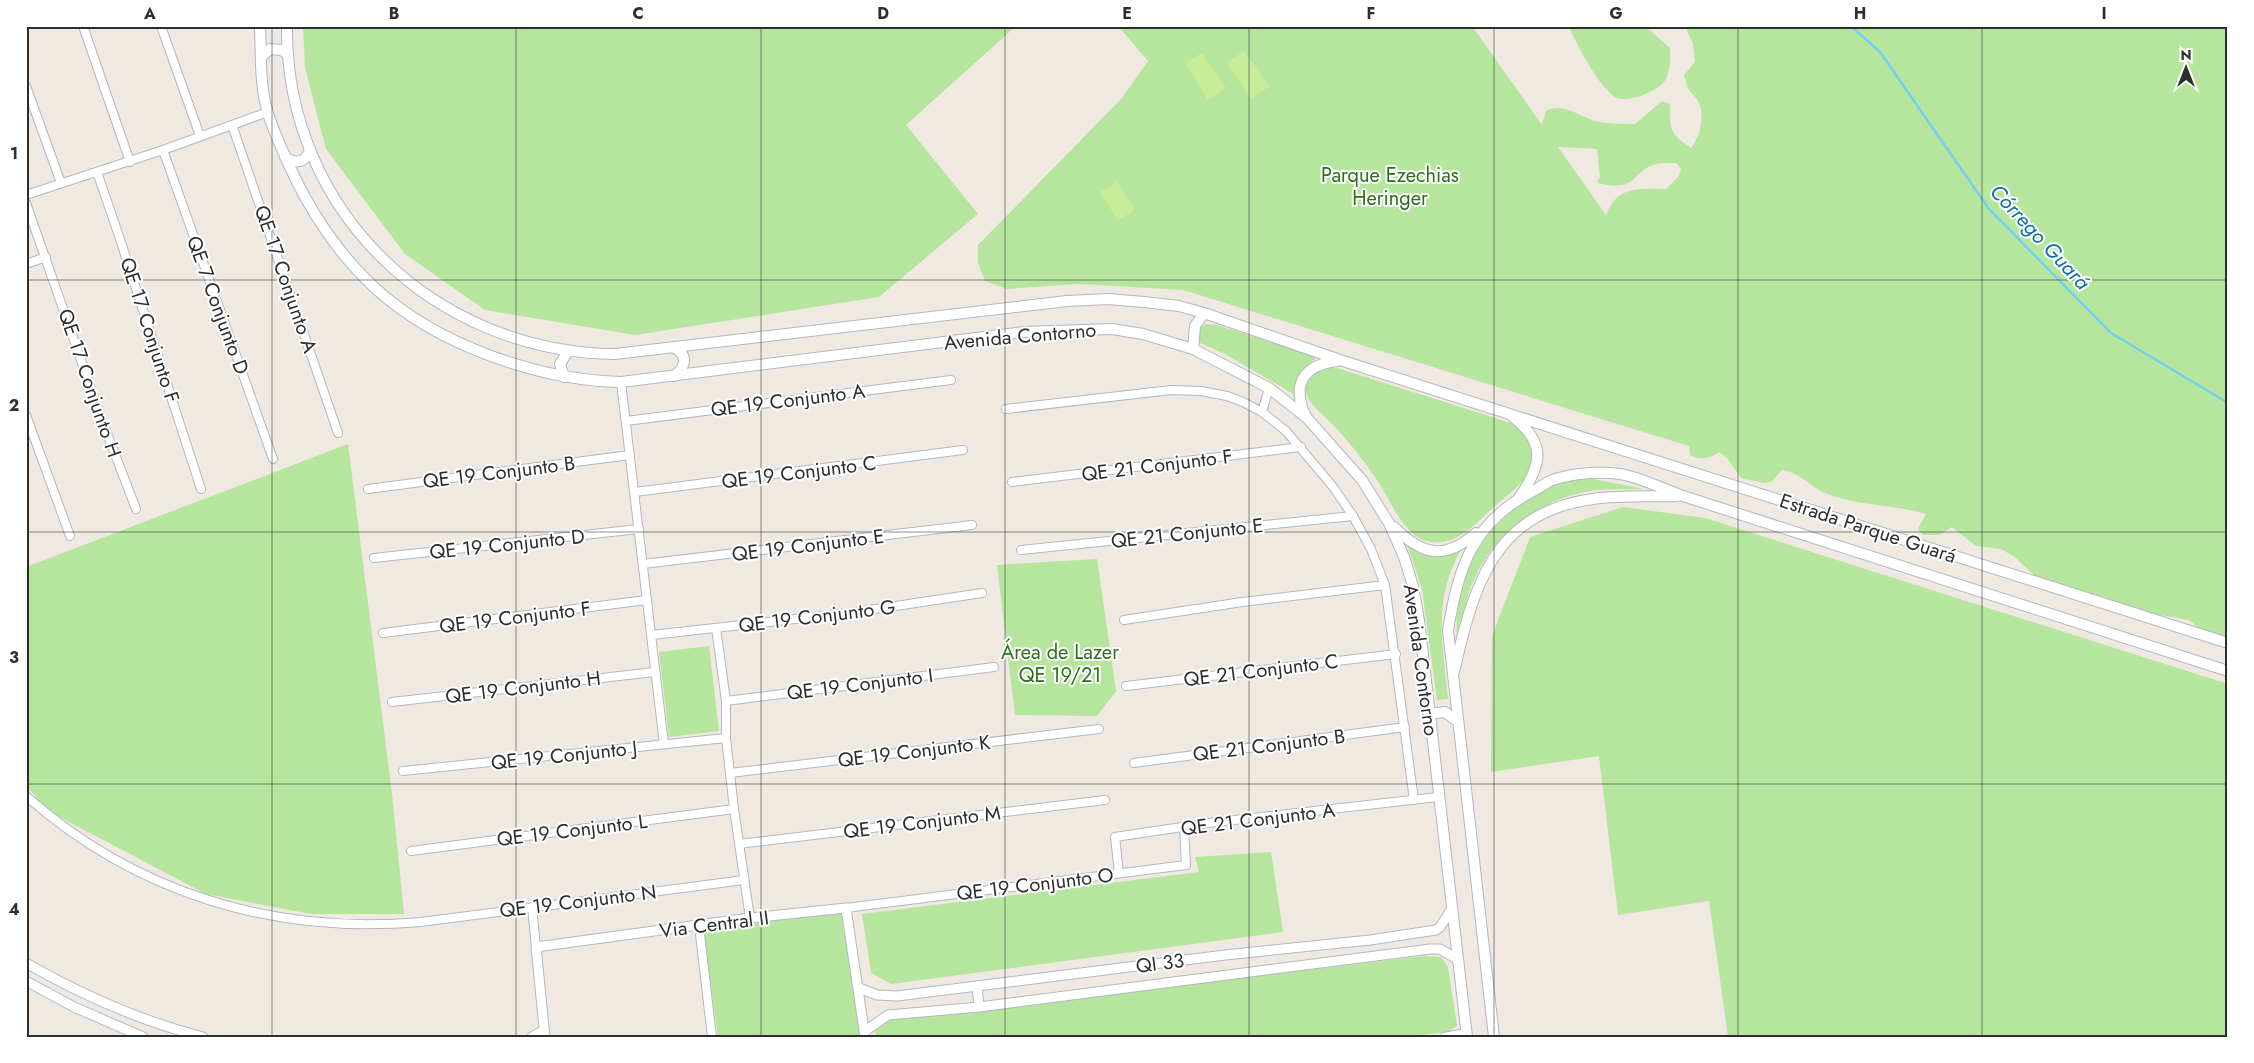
<svg xmlns="http://www.w3.org/2000/svg" width="2254" height="1063" font-family="Jost,sans-serif">
	<style>
		.green { fill: #b6e59e; fill-rule: evenodd }
		.pitch { fill: #c9ec9a }
		.lines { fill: none; stroke-linecap: round; stroke-linejoin: round }
		.stream { stroke: #75cff0; stroke-width: 2.5 }
		.minor-casing { stroke: #b4b7c1; stroke-width: 10 }
		.tertiary-casing { stroke: #b4b7c1; stroke-width: 11 }
		.secondary-casing { stroke: #b4b7c1; stroke-width: 12 }
		.minor { stroke: #fff; stroke-width: 8 }
		.tertiary { stroke: #fff; stroke-width: 9 }
		.secondary { stroke: #fff; stroke-width: 10 }
		.grid { fill: none; stroke: #2e2e2e; stroke-width: 1; stroke-opacity: 0.55 }
		.labels { text-anchor: middle; stroke-width: 4; stroke-linejoin: round; paint-order: stroke }
		.park-label { font-size: 20px; fill: #2c6e1b; stroke: #fff }
		.street-label { font-size: 20px; fill: #2e2e2e; stroke: #fff }
		.water-label { font-size: 21px; font-style: italic; fill: #0d6fa3; stroke: #fff }
		.neatline { fill: none; stroke: #2e2e2e; stroke-width: 2 }
		.grid-label { font-size: 16px; text-anchor: middle; font-weight: bold; fill: #2e2e2e }
	</style>
	<rect width="100%" height="100%" fill="#efe9e1"/>
	<g class="green">
		<polygon points="303,26 1016,26 906,125 978,214 879,297 635,335 485,310 405,254 326,149 305,68"/>
		<path d="M1118 26H1472L1542 125 1546 111C1563 102 1578 116 1595 121 1608 124 1621 124 1635 124L1662 101 1670 104C1669 129 1670 134 1691 148 1700 136 1705 117 1699 103 1697 98 1692 94 1689 90 1687 86 1686 80 1684 75L1695 62 1693 44 1685 26H2228V641L2203 631 2189 620 2114 607 2044 585 2015 557 2001 549 1976 546 1952 527 1939 535H1923L1918 529 1926 514C1893 504 1854 506 1823 492 1809 485 1798 472 1782 470L1771 482 1763 483 1741 478 1727 458 1719 452C1709 459 1701 461 1690 455L1689 446 1183 290 1078 284 1007 289 985 281 978 263V245L1122 98 1148 61ZM1558 147 1597 149 1600 177 1597 183C1609 186 1623 188 1633 180 1637 176 1640 172 1645 169 1655 162 1665 163 1676 163L1681 169 1679 176 1666 189C1639 189 1618 185 1606 215Z"/>
		<path d="M1569 26H1645L1670 48C1670 60 1671 72 1664 82 1656 92 1626 104 1615 97 1599 87 1576 44 1569 26Z"/>
		<path d="M1206 324 1217 325 1318 357C1300 369 1298 374 1295 395L1225 354 1200 343 1197 337 1198 330Z"/>
		<path d="M1325 367 1337 368 1511 423C1532 435 1542 460 1524 480 1516 489 1505 497 1496 505 1478 521 1459 545 1433 542 1424 541 1416 537 1410 531 1397 518 1390 501 1381 486 1365 462 1347 438 1326 418 1316 408 1297 393 1309 377 1313 373 1321 370 1325 367Z"/>
		<polygon points="348,444 392,794 404,914 311,914 206,894 50,812 26,786 26,567"/>
		<path d="M1570 479H1593L1644 489C1627 490 1607 488 1590 491 1533 501 1485 540 1468 596 1464 612 1461 629 1458 645 1447 566 1499 503 1570 479Z"/>
		<polygon points="1623,507 1705,518 2228,684 2228,1037 1728,1037 1709,901 1618,915 1599,756 1491,772 1492,636 1530,537"/>
		<path d="M1407 545 1442 554 1461 550C1432 600 1443 644 1448 699L1437 700 1422 589Z"/>
		<polygon points="1097,559 1116,691 1097,716 1015,715 997,565"/>
		<polygon points="709,646 719,731 669,737 659,652"/>
		<polygon points="1271,852 1283,932 891,984 871,973 862,914 1199,872 1195,857"/>
		<polygon points="840,909 849,919 867,1037 718,1037 704,934 708,927"/>
		<polygon points="1424,956 1441,957 1448,967 1457,1026 1448,1032 1402,1037 876,1037 875,1029 889,1019"/>
	</g>
	<g class="pitch">
		<polygon points="1244,51 1270,86 1251,99 1227,63"/>
		<polygon points="1202,53 1226,88 1208,100 1185,63"/>
		<polygon points="1117,182 1135,209 1118,221 1100,192"/>
	</g>
	<g class="lines">
		<polyline class="stream" points="1851,26 1880,52 1989,209 2111,333 2228,403"/>
		<g class="minor-casing">
			<g id="minor">
				<polyline points="83,26 130,162"/>
				<polyline points="161,26 200,136"/>
				<polyline points="26,86 61,183"/>
				<polyline points="232,125 338,433"/>
				<polyline points="163,150 273,459"/>
				<polyline points="97,172 120,239 201,489"/>
				<polyline points="26,195 163,150 268,112"/>
				<polyline points="26,203 103,423 136,509"/>
				<polyline points="26,264 46,257"/>
				<polyline points="621,382 664,744"/>
				<polyline points="1006,409 1171,390 1201,391 1227,396 1243,402 1262,412 1286,431 1334,488 1353,516 1371,549 1385,585 1414,800"/>
				<polyline points="1262,412 1269,388"/>
				<polyline points="26,415 70,536"/>
				<polyline points="626,421 951,380"/>
				<polyline points="1012,482 1301,447"/>
				<polyline points="368,489 630,455"/>
				<polyline points="635,492 963,450"/>
				<polyline points="1021,550 1353,516"/>
				<polyline points="374,558 639,529"/>
				<polyline points="643,564 972,525"/>
				<polyline points="1124,620 1242,602 1385,585"/>
				<polyline points="716,628 726,701 726,738 734,809 750,918"/>
				<polyline points="383,633 647,600"/>
				<polyline points="652,635 849,613 982,593"/>
				<polyline points="1126,686 1396,654"/>
				<polyline points="726,701 994,667"/>
				<polyline points="392,702 654,672"/>
				<polyline points="1134,763 1405,727"/>
				<polyline points="403,771 726,738"/>
				<polyline points="730,773 1099,729"/>
				<path d="M26 796C137 894 275 935 421 922L744 880"/>
				<polyline points="739,844 1105,800"/>
				<polyline points="411,851 734,809"/>
				<polyline points="1119,873 1115,837 1216,822 1438,797"/>
				<polyline points="532,907 536,947"/>
				<polyline points="846,908 1186,865 1184,827"/>
				<polyline points="699,926 712,1037"/>
				<polyline points="1444,1037 1466,1033"/>
			</g>
		</g>
		<g class="tertiary-casing">
			<g id="tertiary">
				<path d="M26 963C82 995 140 1021 203 1037"/>
				<polyline points="26,981 74,1007 143,1037"/>
				<polyline points="977,986 979,1007"/>
				<polyline points="859,988 877,995 897,996 1225,955 1370,940 1436,930 1440,927 1451,910"/>
				<polyline points="865,1031 888,1015 979,1007 1430,949 1440,949 1457,959"/>
				<polyline points="532,1037 544,1030"/>
				<polyline points="545,1037 536,947 750,918 846,908 865,1037"/>
			</g>
		</g>
		<g class="secondary-casing">
			<g id="secondary">
				<path d="M260 26C261 47 260 69 263 90 266 116 279 142 289 165 309 210 339 255 375 288 437 345 538 380 621 382L1024 332 1112 329 1143 334 1193 349 1269 388 1307 418 1362 480 1389 523 1404 557 1413 586 1419 620 1467 1037"/>
				<path d="M287 26C285 210 434 352 615 354L1067 301 1108 299 1144 302 1179 306 1204 313 1340 360 2228 643"/>
				<polyline points="261,57 270,49 282,50 287,54"/>
				<path d="M285 157C296 165 307 162 310 149"/>
				<polyline points="1193,349 1195,326 1204,313"/>
				<path d="M674 376C685 368 689 356 675 348"/>
				<polyline points="564,377 560,364 568,351"/>
				<path d="M1306 417C1291 385 1303 365 1337 361"/>
				<path d="M1513 417C1548 444 1541 466 1519 498"/>
				<path d="M1394 527C1422 555 1444 561 1476 533"/>
				<path d="M1454 672C1473 588 1493 512 1593 499 1620 495 1649 497 1677 496"/>
				<polyline points="1428,714 1445,712 1457,721"/>
				<path d="M1494 1037 1448 630C1459 566 1472 523 1533 491 1539 488 1544 484 1550 481 1567 474 1592 472 1610 473 1635 474 1660 488 1683 496L2228 671"/>
			</g>
		</g>
		<use href="#minor" class="minor"/>
		<use href="#tertiary" class="tertiary"/>
		<use href="#secondary" class="secondary"/>
	</g>
	<path class="grid" d="M272 26V1037M516 26V1037M761 26V1037M1005 26V1037M1249 26V1037M1494 26V1037M1738 26V1037M1982 26V1037M26 280H2228M26 532H2228M26 784H2228"/>
	<g class="labels">
		<g class="park-label">
			<text x="1390" y="182">Parque Ezechias<tspan x="1390" dy="23">Heringer</tspan></text>
			<text x="1060" y="659">Área de Lazer<tspan x="1060" dy="23">QE 19/21</tspan></text>
		</g>
		<g class="street-label">
			<text transform="translate(286 279) rotate(71)" y="7">QE 17 Conjunto A</text>
			<text transform="translate(218 305) rotate(70)" y="7">QE 7 Conjunto D</text>
			<text transform="translate(150 330) rotate(72)" y="7">QE 17 Conjunto F</text>
			<text transform="translate(1020 336) rotate(-5)" y="7">Avenida Contorno</text>
			<text transform="translate(90 383) rotate(71)" y="7">QE 17 Conjunto H</text>
			<text transform="translate(788 400) rotate(-7)" y="7">QE 19 Conjunto A</text>
			<text transform="translate(1157 465) rotate(-7)" y="7">QE 21 Conjunto F</text>
			<text transform="translate(499 472) rotate(-7)" y="7">QE 19 Conjunto B</text>
			<text transform="translate(799 472) rotate(-7)" y="7">QE 19 Conjunto C</text>
			<text transform="translate(1868 528) rotate(18)" y="7">Estrada Parque Guará</text>
			<text transform="translate(1187 533) rotate(-6)" y="7">QE 21 Conjunto E</text>
			<text transform="translate(507 544) rotate(-6)" y="7">QE 19 Conjunto D</text>
			<text transform="translate(808 545) rotate(-7)" y="7">QE 19 Conjunto E</text>
			<text transform="translate(817 616) rotate(-7)" y="7">QE 19 Conjunto G</text>
			<text transform="translate(515 617) rotate(-7)" y="7">QE 19 Conjunto F</text>
			<text transform="translate(1421 660) rotate(82)" y="7">Avenida Contorno</text>
			<text transform="translate(1261 670) rotate(-7)" y="7">QE 21 Conjunto C</text>
			<text transform="translate(860 684) rotate(-7)" y="7">QE 19 Conjunto I</text>
			<text transform="translate(523 687) rotate(-7)" y="7">QE 19 Conjunto H</text>
			<text transform="translate(1269 745) rotate(-7)" y="7">QE 21 Conjunto B</text>
			<text transform="translate(914 751) rotate(-7)" y="7">QE 19 Conjunto K</text>
			<text transform="translate(564 755) rotate(-6)" y="7">QE 19 Conjunto J</text>
			<text transform="translate(1258 819) rotate(-7)" y="7">QE 21 Conjunto A</text>
			<text transform="translate(922 822) rotate(-7)" y="7">QE 19 Conjunto M</text>
			<text transform="translate(572 830) rotate(-7)" y="7">QE 19 Conjunto L</text>
			<text transform="translate(1035 884) rotate(-7)" y="7">QE 19 Conjunto O</text>
			<text transform="translate(578 901) rotate(-7)" y="7">QE 19 Conjunto N</text>
			<text transform="translate(714 924) rotate(-7)" y="7">Via Central II</text>
			<text transform="translate(1160 963) rotate(-7)" y="7">QI 33</text>
		</g>
		<g class="water-label">
			<text transform="translate(2040 237) rotate(47)" y="7">Córrego Guará</text>
		</g>
	</g>
	<rect width="2254" height="1063" fill="none" stroke="#ffffff" stroke-width="55"/>
	<g transform="translate(2186 68)" stroke="#ffffff" stroke-width="4" paint-order="stroke">
	<path d="M0-4L9 19L0 12L-9 19Z" fill="#2e2e2e"/>
	<text y="-8" font-size="14" font-weight="bold" text-anchor="middle" fill="#2e2e2e">N</text>
	</g>
	<rect x="28" y="28" width="2198" height="1008" class="neatline"/>
	<g class="grid-label">
		<text x="150" y="19">A</text>
		<text x="394" y="19">B</text>
		<text x="638" y="19">C</text>
		<text x="883" y="19">D</text>
		<text x="1127" y="19">E</text>
		<text x="1371" y="19">F</text>
		<text x="1616" y="19">G</text>
		<text x="1860" y="19">H</text>
		<text x="2104" y="19">I</text>
		<text x="14" y="159">1</text>
		<text x="14" y="411">2</text>
		<text x="14" y="663">3</text>
		<text x="14" y="915">4</text>
	</g>
</svg>
